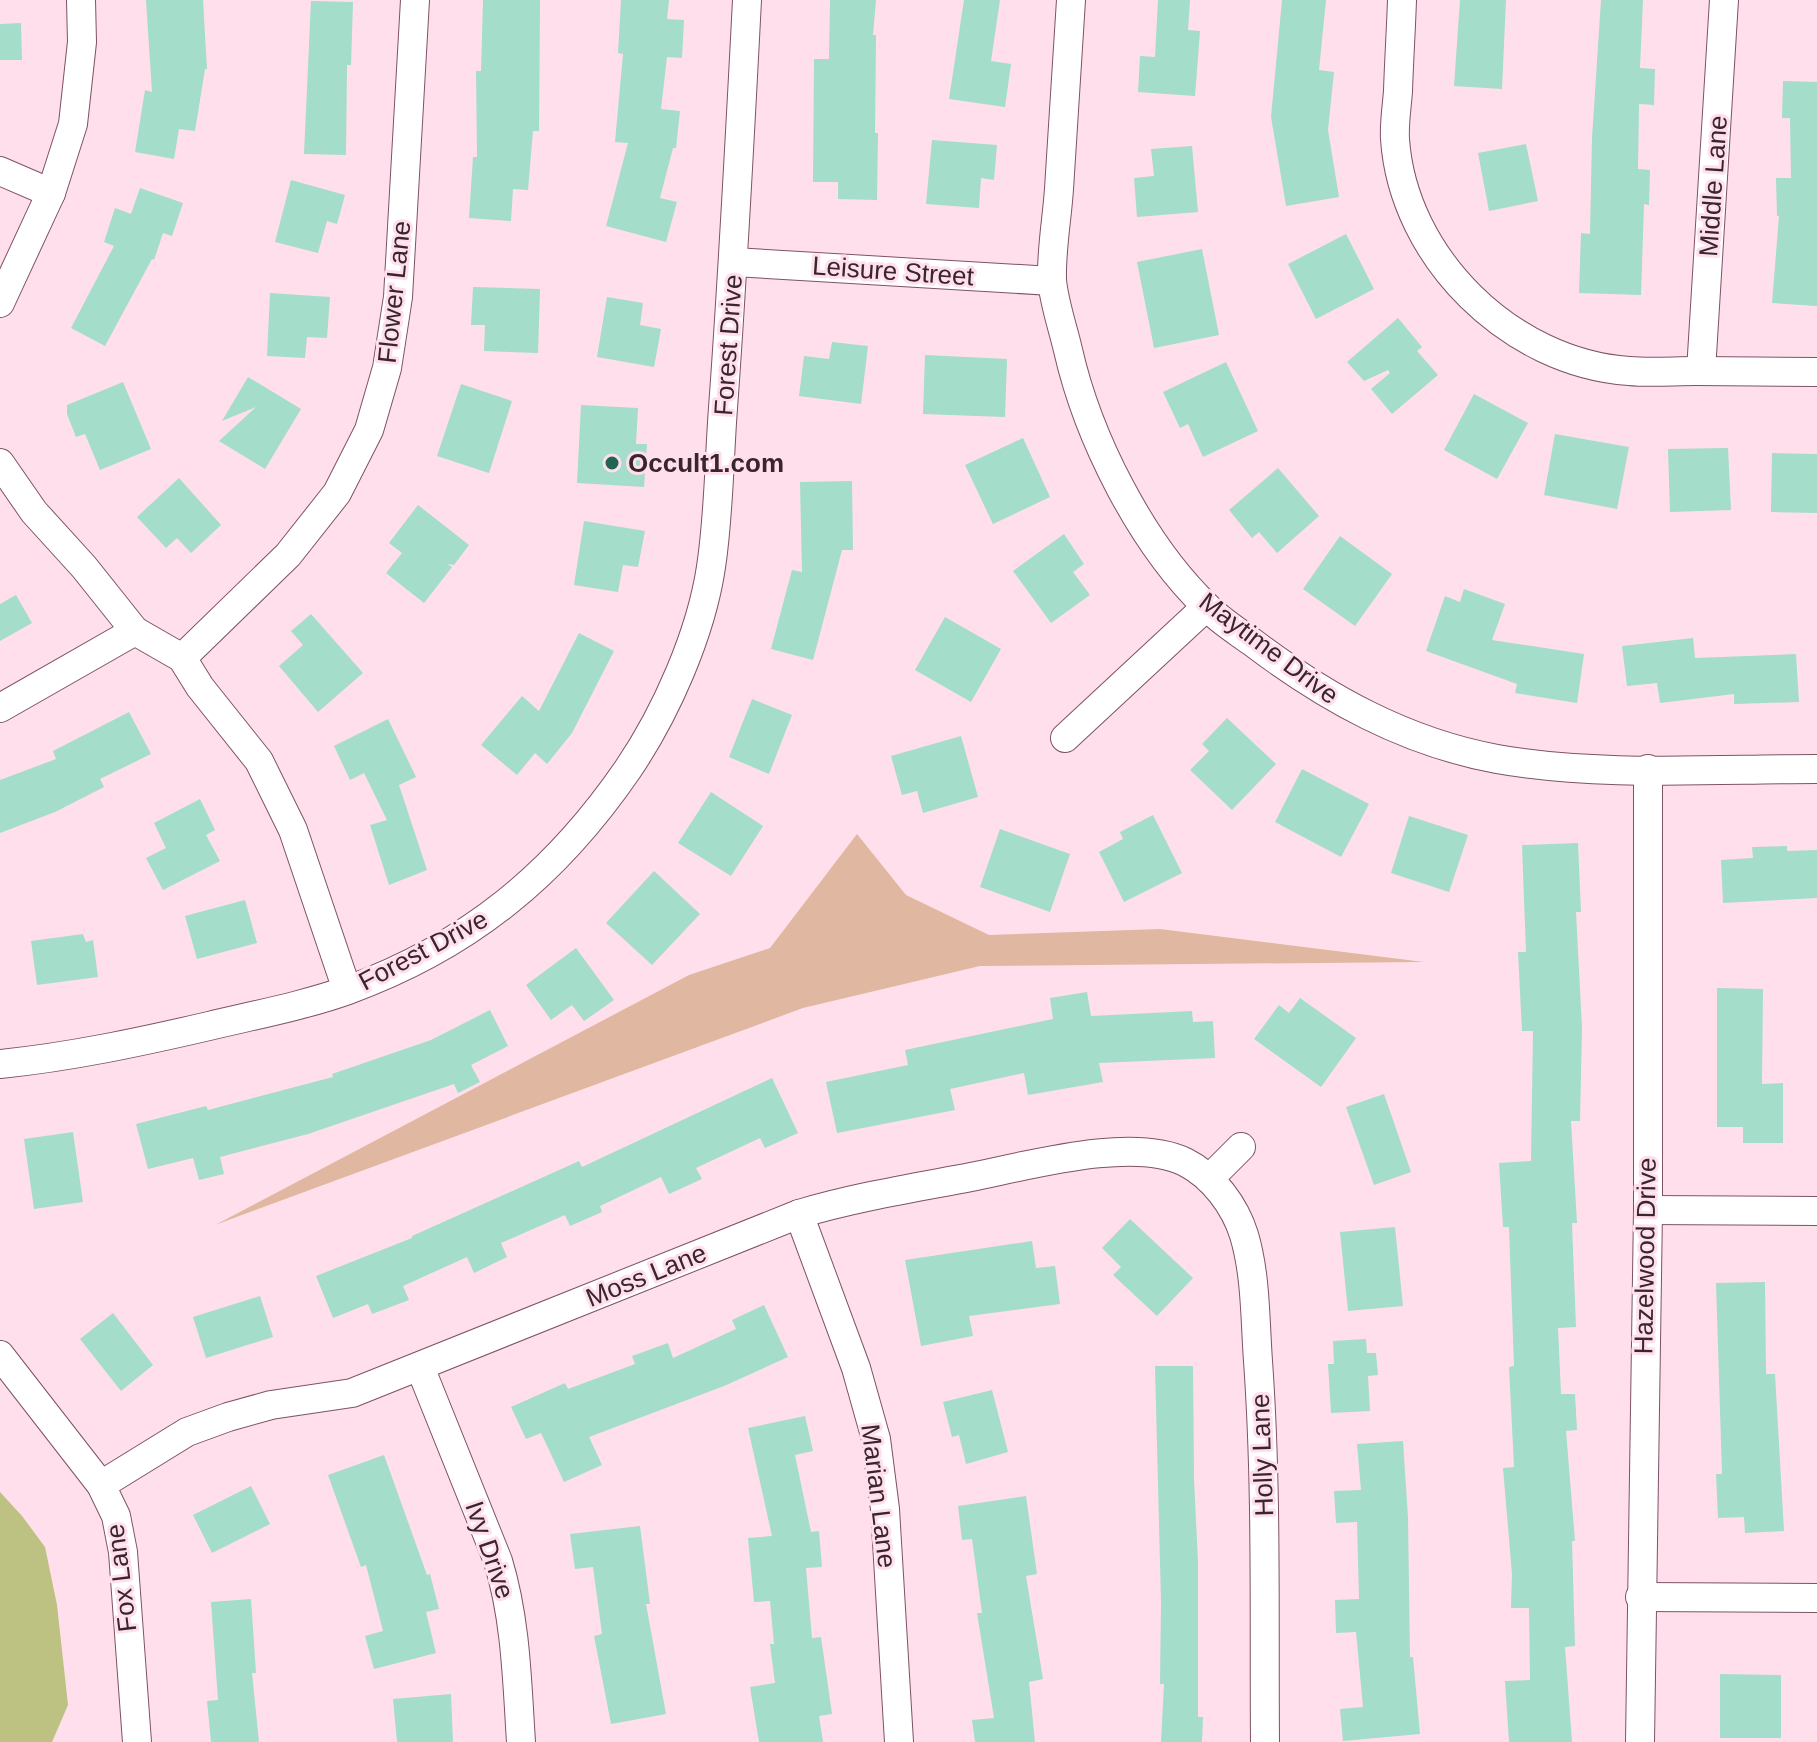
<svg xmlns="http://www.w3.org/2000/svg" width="1817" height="1742" font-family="Arial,sans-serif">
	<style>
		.green { fill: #e0b8a1 }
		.water { fill: #bdc181 }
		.building { fill: #a4ddc9 }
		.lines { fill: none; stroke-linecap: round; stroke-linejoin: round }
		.minor-casing { stroke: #7e5266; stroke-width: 30 }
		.minor { stroke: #fff; stroke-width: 28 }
		.poi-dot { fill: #236351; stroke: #ffdfec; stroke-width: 3 }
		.labels { text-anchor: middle; stroke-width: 6; stroke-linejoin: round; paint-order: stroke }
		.street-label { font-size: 26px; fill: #38252e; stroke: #ffdfec }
		.poi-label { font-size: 26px; font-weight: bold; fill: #38252e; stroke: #ffdfec; text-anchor: start }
	</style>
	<rect width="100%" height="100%" fill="#ffdfec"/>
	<polygon class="green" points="857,834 906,895 989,935 1160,929 1424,962 980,966 803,1008 215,1225 689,975 770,948"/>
	<polygon class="water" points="0,1492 22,1516 45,1547 57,1605 68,1705 52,1742 0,1742"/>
	<g class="building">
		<polygon points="146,0 203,0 207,69 205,69 195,131 179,129 174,159 135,152 145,90 152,92"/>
		<polygon points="483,0 540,0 539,131 533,131 528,190 513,189 511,221 469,218 473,157 477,157 476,71 481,71"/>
		<polygon points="621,0 669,0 667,19 684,20 682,58 667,57 661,109 680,111 676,148 673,148 660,198 677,202 666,242 606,226 628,143 615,142 623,54 618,53"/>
		<polygon points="830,0 876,0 873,35 876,35 875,133 878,133 877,200 838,199 838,182 813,182 814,59 829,59"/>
		<polygon points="964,0 1000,0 991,61 1011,64 1005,107 949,99"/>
		<polygon points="1158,0 1190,0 1188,30 1200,31 1195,96 1138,92 1140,56 1155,57"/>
		<polygon points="1282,0 1326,0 1319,70 1334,72 1328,130 1339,197 1286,206 1271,117"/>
		<polygon points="1460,0 1506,0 1502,89 1454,86"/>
		<polygon points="1601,0 1643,0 1640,68 1655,69 1654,105 1639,104 1638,169 1650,170 1649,205 1644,204 1641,295 1579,293 1581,233 1590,234 1592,138"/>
		<polygon points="311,1 353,2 351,65 347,65 346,155 304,154"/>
		<polygon points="21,23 22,60 0,60 0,24"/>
		<polygon points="1783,81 1817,82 1817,306 1772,303 1779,216 1777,216 1776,178 1791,178 1790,118 1782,118"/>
		<polygon points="932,140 997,145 994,180 981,178 979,208 926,204"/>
		<polygon points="1526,144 1538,201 1489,211 1478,153"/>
		<polygon points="1192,146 1198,212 1137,217 1134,178 1154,176 1151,149"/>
		<polygon points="291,180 345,195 337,224 327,221 318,253 275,242"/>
		<polygon points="140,188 183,203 172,236 163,233 154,260 152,259 105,346 71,328 114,246 104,242 115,208 131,214"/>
		<polygon points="1346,234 1374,289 1316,319 1288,264"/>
		<polygon points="1202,249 1219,335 1154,348 1137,262"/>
		<polygon points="473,287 540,289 538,353 484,351 485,325 471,325"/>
		<polygon points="270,293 330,297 327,338 307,337 305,358 267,356"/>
		<polygon points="607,297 643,303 640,325 661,329 654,367 597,357"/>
		<polygon points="1398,318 1422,347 1417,351 1438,375 1392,414 1371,389 1390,373 1388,370 1364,381 1347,362"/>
		<polygon points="832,342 868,346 861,404 799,396 804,356 829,359"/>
		<polygon points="925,355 1007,359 1005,417 923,414"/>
		<polygon points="1226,362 1258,431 1203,457 1188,424 1180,428 1163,392"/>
		<polygon points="248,377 301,409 265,469 219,441 256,407 222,421"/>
		<polygon points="123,382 151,449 100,470 85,434 76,437 67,414 67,405"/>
		<polygon points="461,384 512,401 489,473 437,456"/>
		<polygon points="1474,394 1528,423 1497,479 1444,450"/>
		<polygon points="581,405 638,408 636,444 647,444 644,487 577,483"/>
		<polygon points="1555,434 1629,447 1617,509 1544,495"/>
		<polygon points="1023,438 1050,497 993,524 965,465"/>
		<polygon points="1728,448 1731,510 1670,512 1668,449"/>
		<polygon points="1772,453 1817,454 1817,513 1771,512"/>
		<polygon points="1278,468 1319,516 1277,553 1259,532 1252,538 1229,510"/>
		<polygon points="179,478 221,525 191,553 177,538 166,548 137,517"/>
		<polygon points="852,481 853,550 842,550 813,660 771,649 792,570 802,572 800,482"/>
		<polygon points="418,505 469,545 454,565 447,564 452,567 424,603 386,573 402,553 389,543"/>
		<polygon points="584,521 645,531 638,567 623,565 618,592 574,585"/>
		<polygon points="1064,534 1084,564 1073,572 1090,595 1051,623 1013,571"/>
		<polygon points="1340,536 1392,574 1355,626 1303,589"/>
		<polygon points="1464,589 1505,604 1492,640 1584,654 1577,703 1515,693 1517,684 1426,651 1445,596 1460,602"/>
		<polygon points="16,595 32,623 0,641 0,604"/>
		<polygon points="311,614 363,673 318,712 279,666 303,645 291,631"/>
		<polygon points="945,617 1001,649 971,702 915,670"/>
		<polygon points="579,633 614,651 572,733 547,764 535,753 517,775 481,745 522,696 539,711"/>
		<polygon points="1693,638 1695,658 1796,654 1799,702 1734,704 1734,694 1660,703 1657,683 1627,686 1622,646"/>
		<polygon points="752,699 792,715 769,774 729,757"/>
		<polygon points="129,712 151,754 100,779 104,787 55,812 0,833 0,780 56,759 53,751"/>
		<polygon points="1227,718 1276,764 1232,810 1190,770 1209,751 1202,744"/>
		<polygon points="388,719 416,777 399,785 427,870 389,885 370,825 387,820 364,773 350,780 334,746"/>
		<polygon points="961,736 978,797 923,813 917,791 902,795 891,756"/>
		<polygon points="1302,769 1369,804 1341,857 1275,822"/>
		<polygon points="711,792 763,826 731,876 678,843"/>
		<polygon points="200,799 215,830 206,835 220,861 163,890 146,858 166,848 154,823"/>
		<polygon points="1153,815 1182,873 1124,902 1099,852 1123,839 1120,832"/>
		<polygon points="1409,816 1468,835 1449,892 1391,873"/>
		<polygon points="1000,829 1070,854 1050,912 980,887"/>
		<polygon points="1578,843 1581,912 1576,912 1582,1028 1580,1121 1571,1121 1577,1223 1572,1223 1576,1327 1558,1328 1561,1394 1575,1394 1577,1430 1566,1431 1575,1541 1572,1541 1575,1646 1565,1647 1572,1742 1509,1742 1505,1681 1530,1680 1529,1608 1511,1608 1512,1574 1503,1468 1514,1467 1509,1367 1514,1366 1509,1227 1503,1227 1499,1163 1531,1161 1533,1031 1522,1031 1518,952 1526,952 1522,845"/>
		<polygon points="1787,846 1787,851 1817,850 1817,898 1723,903 1721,860 1753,858 1752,847"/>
		<polygon points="654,871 700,914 652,965 606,923"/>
		<polygon points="245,900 257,943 197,959 185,916"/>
		<polygon points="83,934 86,942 93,940 98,977 37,985 31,941"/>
		<polygon points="576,948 614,1000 584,1021 572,1005 551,1020 526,985"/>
		<polygon points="1717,988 1763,989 1762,1084 1783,1083 1783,1143 1743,1143 1743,1127 1717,1127"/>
		<polygon points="1087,992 1091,1016 1192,1011 1193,1022 1213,1021 1215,1058 1099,1063 1103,1082 1028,1095 1024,1073 950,1089 955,1110 837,1133 826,1082 908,1065 905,1050 1053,1019 1050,998"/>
		<polygon points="1300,998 1356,1038 1321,1087 1254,1039 1279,1005 1289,1013"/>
		<polygon points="490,1010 508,1046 471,1065 480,1082 458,1093 454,1084 308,1134 220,1157 224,1174 199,1180 193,1158 148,1169 136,1124 206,1106 208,1110 333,1077 332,1074 431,1040"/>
		<polygon points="772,1078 798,1133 765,1148 760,1138 696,1168 702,1179 669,1194 661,1177 600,1206 602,1212 570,1226 565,1215 501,1243 507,1257 474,1273 467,1257 403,1286 409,1300 372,1314 368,1304 333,1318 316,1276 412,1238 412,1236 579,1161 582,1167"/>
		<polygon points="1384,1094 1411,1172 1374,1185 1346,1107"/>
		<polygon points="73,1132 83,1202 34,1209 24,1139"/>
		<polygon points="1130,1219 1193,1278 1157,1316 1113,1275 1121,1267 1102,1248"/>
		<polygon points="1395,1227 1403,1306 1348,1311 1340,1232"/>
		<polygon points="1032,1241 1036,1268 1055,1266 1060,1304 969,1316 973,1336 921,1346 905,1260"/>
		<polygon points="1765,1282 1766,1374 1775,1374 1784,1531 1745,1533 1744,1517 1718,1518 1716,1474 1722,1474 1716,1283"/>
		<polygon points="260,1296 273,1337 206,1358 193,1317"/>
		<polygon points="764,1305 788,1357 724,1386 589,1437 602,1465 564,1482 541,1433 526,1439 511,1407 565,1383 568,1389 635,1364 632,1356 668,1343 673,1358 736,1329 732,1320"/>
		<polygon points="113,1313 153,1365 121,1391 80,1339"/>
		<polygon points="1366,1339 1367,1353 1376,1353 1378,1375 1368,1376 1370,1411 1331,1413 1328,1364 1334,1364 1333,1341"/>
		<polygon points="1155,1366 1193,1366 1194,1479 1198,1562 1198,1717 1203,1717 1202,1742 1161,1742 1164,1684 1160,1684 1161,1602"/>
		<polygon points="992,1390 1008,1452 966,1464 959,1435 952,1437 943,1402"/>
		<polygon points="805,1416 813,1451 795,1455 811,1532 819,1531 822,1567 806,1568 812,1638 821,1637 832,1714 819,1716 823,1742 759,1742 750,1687 775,1683 770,1644 774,1644 770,1601 754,1602 748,1538 772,1536 748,1428"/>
		<polygon points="1403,1441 1408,1518 1410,1657 1413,1657 1420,1734 1343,1741 1340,1709 1363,1707 1356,1632 1336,1633 1335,1600 1359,1599 1357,1522 1336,1523 1334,1491 1361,1490 1357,1444"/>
		<polygon points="384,1455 427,1575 430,1574 439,1609 426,1612 436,1653 374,1669 365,1636 383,1631 366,1565 361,1567 328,1475"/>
		<polygon points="251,1486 270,1524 212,1553 193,1515"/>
		<polygon points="1026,1496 1037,1574 1026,1576 1043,1679 1029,1682 1035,1742 975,1742 972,1720 994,1718 977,1613 982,1613 972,1539 962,1540 958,1506"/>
		<polygon points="640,1526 650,1604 646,1604 666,1714 611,1724 594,1636 602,1634 593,1567 575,1569 570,1534"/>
		<polygon points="251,1599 256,1673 252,1673 259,1742 211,1742 207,1701 218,1700 211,1602"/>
		<polygon points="1720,1674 1781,1675 1781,1738 1720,1738"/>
		<polygon points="451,1694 453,1742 397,1742 393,1699"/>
	</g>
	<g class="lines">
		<g class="minor-casing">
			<g id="minor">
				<path d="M1071 0C1067 63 1063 126 1059 189 1057 219 1051 251 1052 280 1054 303 1063 328 1068 350 1088 438 1141 543 1206 606 1219 620 1237 631 1252 642 1326 698 1405 742 1497 759 1597 777 1715 769 1817 769"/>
				<path d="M1402 0C1401 30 1399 60 1398 91 1397 106 1394 123 1395 139 1403 258 1511 363 1629 371 1651 373 1674 371 1696 371 1736 371 1777 372 1817 372"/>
				<polyline points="0,171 51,193"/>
				<polyline points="734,262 1052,281"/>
				<polyline points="0,303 51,193 73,124 82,42 81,0"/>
				<polyline points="1701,371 1724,0"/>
				<polyline points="0,463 34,512 84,567 135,631 182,658 200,687 259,761 293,830 347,990"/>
				<polyline points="182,658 288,555 337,493 369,430 387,368 398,297 415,0"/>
				<polyline points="0,708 135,631"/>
				<polyline points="1065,738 1206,607"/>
				<path d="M0 1064C70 1057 140 1042 209 1026 255 1015 303 1006 348 990 469 946 556 874 628 769 666 713 701 634 711 567 719 515 719 461 723 408 733 272 740 136 747 0"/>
				<polyline points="1209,1179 1241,1147"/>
				<polyline points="1648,1210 1817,1211"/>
				<polyline points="799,1214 856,1368 876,1439 885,1509 899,1742"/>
				<polyline points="0,1355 101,1485 116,1516 123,1552 137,1742"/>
				<path d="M420 1367 498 1561C516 1620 517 1681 521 1742"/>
				<path d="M101 1485 187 1432 228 1417 271 1405 352 1393 799 1214C856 1197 913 1188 971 1177 1027 1166 1133 1136 1185 1162 1213 1176 1235 1206 1244 1235 1256 1275 1255 1320 1258 1361 1267 1488 1264 1615 1265 1742"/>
				<polyline points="1640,1597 1817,1598"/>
				<polyline points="1640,1742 1648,1210 1648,769"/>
			</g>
		</g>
		<use href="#minor" class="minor"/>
	</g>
	<circle class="poi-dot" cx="612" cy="463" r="8"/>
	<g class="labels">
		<g class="street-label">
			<text transform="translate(1713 186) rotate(-86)" y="9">Middle Lane</text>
			<text transform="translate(893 271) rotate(4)" y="9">Leisure Street</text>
			<text transform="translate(394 292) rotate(-84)" y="9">Flower Lane</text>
			<text transform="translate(728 345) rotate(-86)" y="9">Forest Drive</text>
			<text transform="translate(1269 648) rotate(37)" y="9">Maytime Drive</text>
			<text transform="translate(423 950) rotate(-28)" y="9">Forest Drive</text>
			<text transform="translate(1645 1256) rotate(-89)" y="9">Hazelwood Drive</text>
			<text transform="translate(646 1275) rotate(-22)" y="9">Moss Lane</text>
			<text transform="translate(1262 1455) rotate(-92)" y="9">Holly Lane</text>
			<text transform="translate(879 1496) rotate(83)" y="9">Marian Lane</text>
			<text transform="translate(490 1550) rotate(71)" y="9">Ivy Drive</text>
			<text transform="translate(121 1578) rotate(-97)" y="9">Fox Lane</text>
		</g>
		<g class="poi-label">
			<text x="628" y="472">Occult1.com</text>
		</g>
	</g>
</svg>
